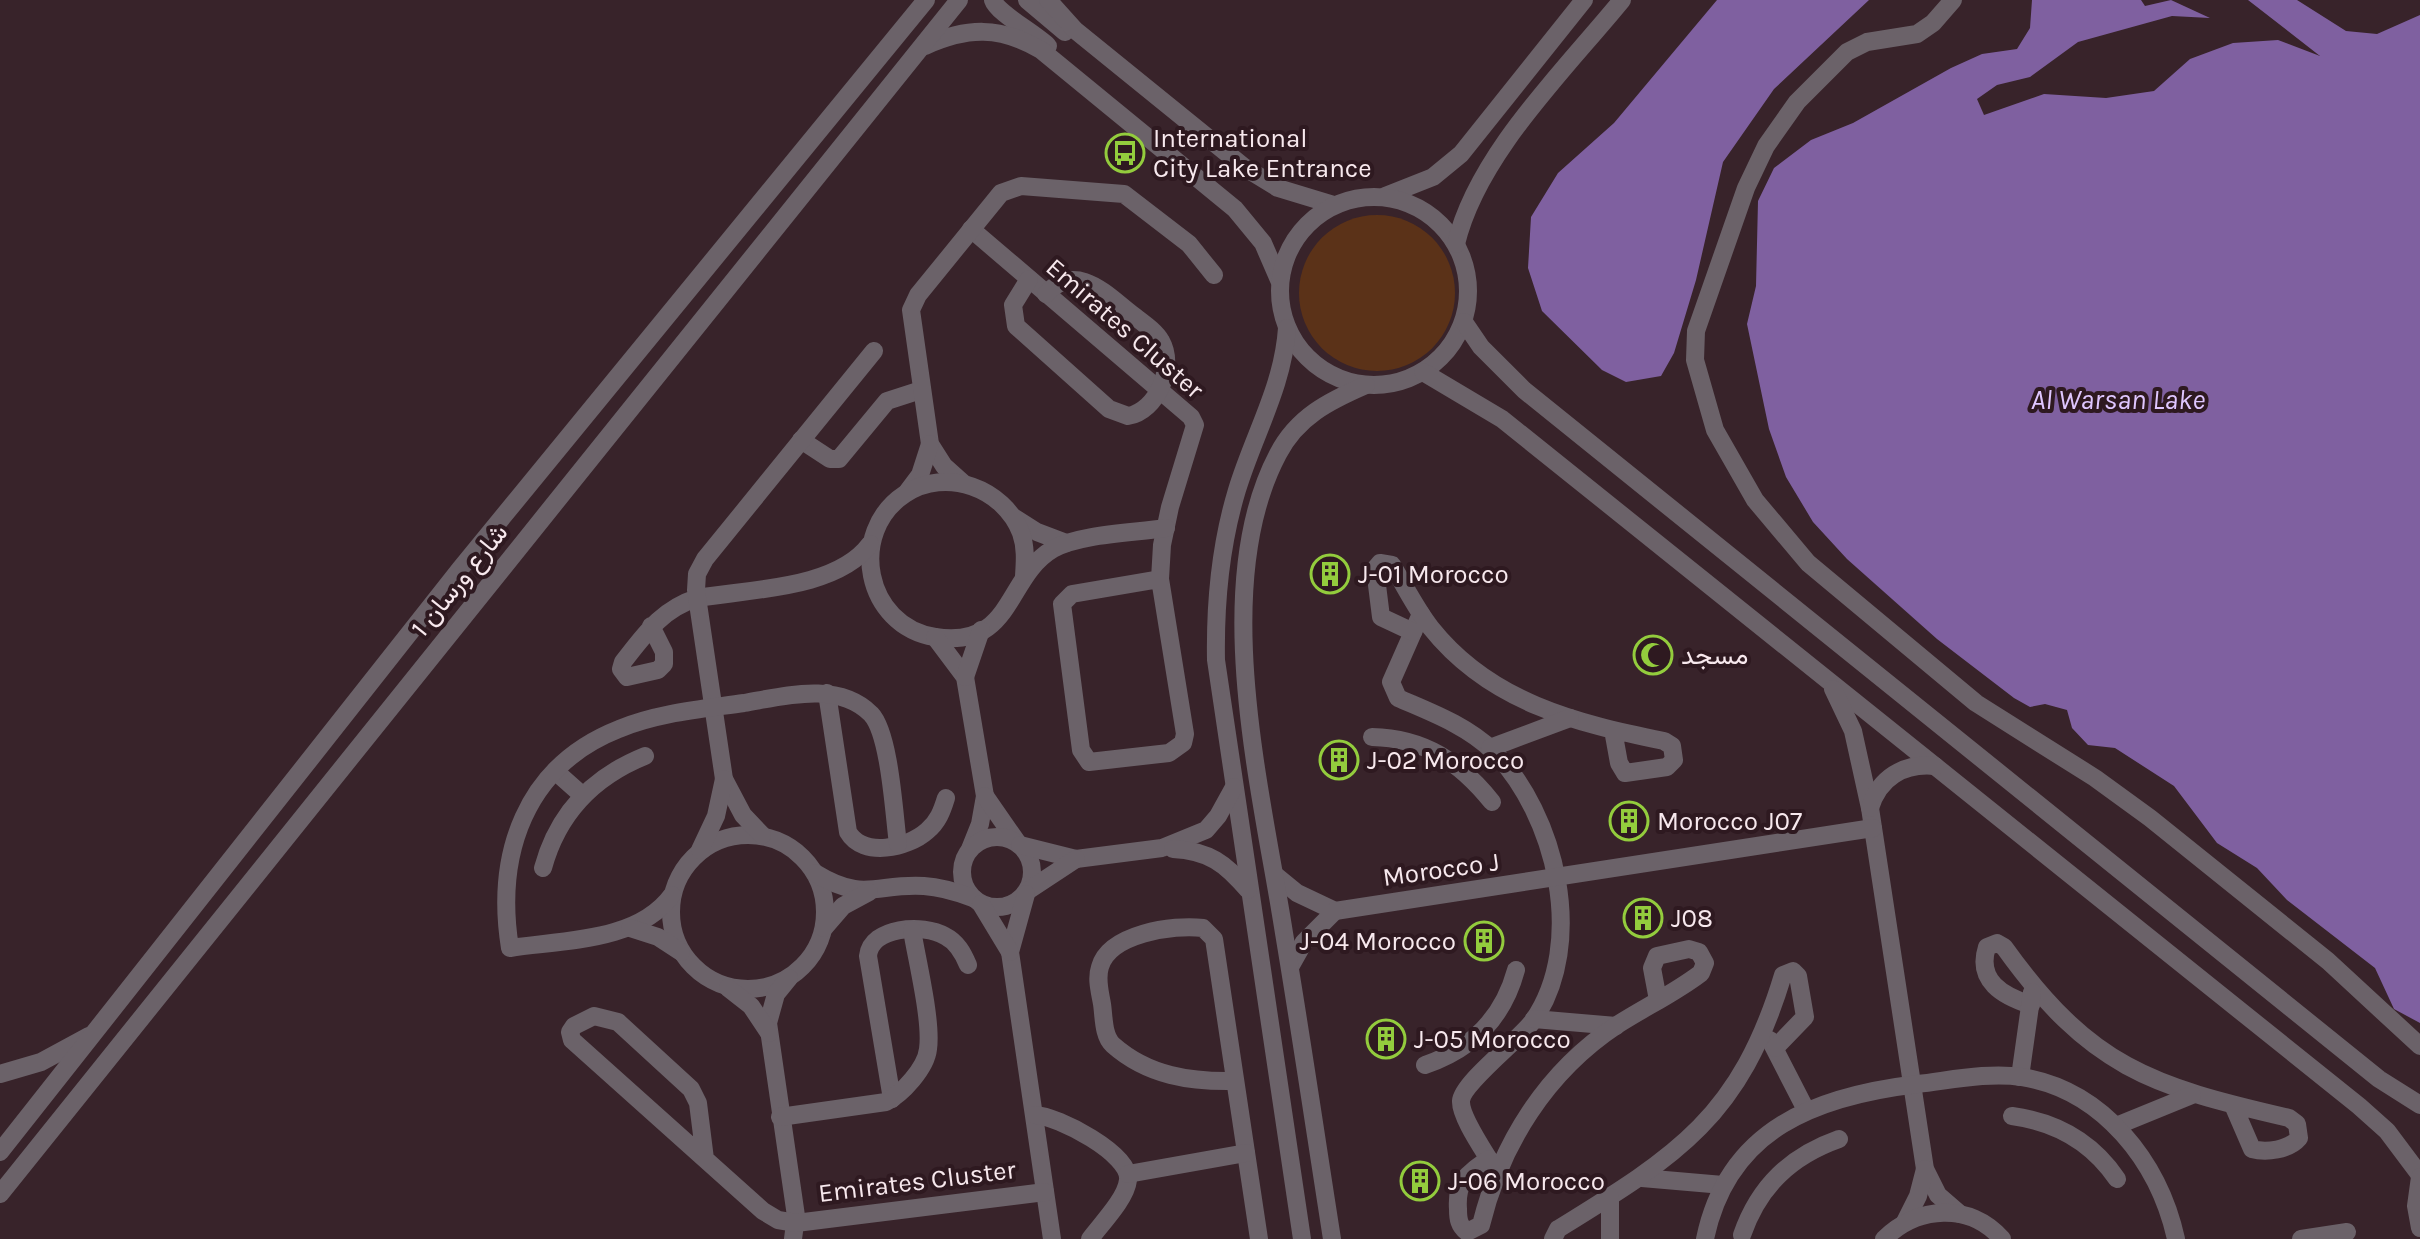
<svg xmlns="http://www.w3.org/2000/svg" width="2420" height="1239" font-family="Karla,Vazirmatn,sans-serif">
	<style>
		.green { fill: #5b3218 }
		.water { fill: #7f60a0 }
		.lines { fill: none; stroke-linecap: round; stroke-linejoin: round }
		.minor { stroke: #6b6269; stroke-width: 18 }
		.labels { text-anchor: middle; stroke-width: 8; stroke-linejoin: round; paint-order: stroke }
		.poi-label { font-size: 26px; fill: #f7e8ed; stroke: #2e1920; text-anchor: start }
		.street-label { font-size: 26px; fill: #f7e8ed; stroke: #2e1920 }
		.water-label { font-size: 28px; font-style: italic; fill: #dfc6fe; stroke: #2e1920 }
	</style>
	<rect width="100%" height="100%" fill="#38232a"/>
	<circle class="green" cx="1377" cy="293" r="78"/>
	<g class="water">
		<polygon points="1717,0 1869,0 1774,89 1723,162 1696,280 1674,353 1661,376 1626,382 1602,370 1542,311 1528,268 1531,217 1558,173 1614,123"/>
		<polygon points="2032,0 2141,0 2145,6 2171,0 2210,18 2172,16 2078,42 2030,77 1997,85 1977,99 1984,115 2044,94 2106,98 2154,91 2190,59 2233,43 2278,40 2320,56 2248,0 2297,0 2346,31 2377,34 2420,15 2420,1023 2394,1009 2375,968 2287,900 2257,868 2217,843 2174,786 2115,748 2088,745 2072,728 2067,710 2045,704 2030,707 2014,698 1937,639 1847,559 1813,522 1786,477 1769,429 1747,324 1756,286 1758,201 1774,168 1811,140 1853,123 1951,68 1982,54 2017,49 2030,28"/>
	</g>
	<g class="lines">
		<g class="minor">
			<path d="M993 0C997 13 1035 33 1048 46"/>
			<polyline points="1027,0 1065,32"/>
			<polyline points="1048,0 1075,30 1244,167 1278,188 1334,205"/>
			<polyline points="1953,0 1933,23 1917,34 1867,42 1847,52 1797,102 1766,146 1746,188 1696,331 1695,360 1715,430 1755,500 1808,563 1976,703 2095,778 2150,818 2328,961 2420,1046"/>
			<path d="M925 46C967 27 1000 26 1041 50L1235 209 1263 243 1279 280"/>
			<polyline points="1385,196 1433,177 1461,154 1584,0"/>
			<circle cx="1374" cy="291" r="94"/>
			<polyline points="971,229 1191,417 1195,425 1170,507 1162,545 1160,579 1185,734 1183,743 1169,753 1089,762 1081,750 1062,604 1072,594 1160,579"/>
			<path d="M1456 244C1477 155 1564 71 1622 0"/>
			<path d="M1029 279 1013 305 1016 326 1109 409 1128 416C1157 411 1176 367 1161 341 1155 330 1140 321 1129 312 1104 292 1075 262 1046 294"/>
			<polyline points="1464,322 1481,347 1524,390 2379,1079 2420,1105"/>
			<path d="M1287 328C1283 387 1254 434 1237 490 1220 546 1215 602 1216 660L1302 1239"/>
			<polyline points="1423,372 1502,419 2359,1106 2387,1131 2420,1175"/>
			<polyline points="801,440 830,459 839,459 887,401 921,390"/>
			<polyline points="963,483 944,466 930,444 911,310 918,295 1001,193 1021,186 1124,194 1189,244 1214,275"/>
			<polyline points="908,491 920,475 930,444"/>
			<polyline points="1015,518 1037,532 1066,543"/>
			<path d="M1024 576C1025 561 1026 547 1021 533 1004 488 946 467 905 494 847 532 865 626 935 637 1014 649 1005 577 1053 549 1079 534 1134 533 1166 528"/>
			<path d="M1421 614 1391 682 1398 698C1430 712 1466 725 1493 751 1556 814 1587 943 1533 1021 1519 1040 1462 1083 1461 1101 1460 1118 1488 1156 1496 1171"/>
			<path d="M651 626 664 652V664L658 670 627 677 621 669 623 662C645 634 662 609 697 598 750 589 837 589 870 544"/>
			<path d="M1413 632 1381 617 1375 569 1380 563 1392 565C1405 586 1416 609 1431 628 1490 702 1575 723 1664 741L1672 746 1674 760 1667 767 1625 773 1619 763 1613 730"/>
			<polyline points="935,637 965,677 985,796 980,824 970,849"/>
			<polyline points="965,677 981,630"/>
			<polyline points="1833,689 1853,731 1870,808 1925,1169 1938,1195 1960,1214"/>
			<path d="M827 693 848 832C863 858 908 848 927 831 938 822 942 811 946 798"/>
			<path d="M1372 737C1424 738 1460 762 1492 802"/>
			<polyline points="1490,748 1570,718"/>
			<polyline points="555,771 582,795"/>
			<polyline points="985,796 1017,842"/>
			<path d="M1870 808C1879 778 1903 763 1935 766"/>
			<circle cx="748" cy="912" r="77"/>
			<polyline points="762,835 743,815 724,779 696,590 697,574 705,559 874,351"/>
			<circle cx="997" cy="872" r="35"/>
			<polyline points="1020,845 1076,859 1162,848 1206,830 1218,816 1234,787"/>
			<path d="M1173 849C1209 851 1225 863 1248 890"/>
			<polyline points="700,850 716,816 724,779"/>
			<path d="M543 868C558 813 593 777 645 756"/>
			<path d="M815 873C864 903 876 883 924 886 941 887 957 892 973 898"/>
			<polyline points="1275,875 1297,893 1335,911 1873,828"/>
			<polyline points="1029,890 1076,859"/>
			<polyline points="1026,894 1010,952 1052,1239"/>
			<path d="M672 895C638 942 563 940 510 948 495 854 525 766 619 729 657 713 703 709 744 703 785 696 838 681 871 714 890 734 894 815 898 844"/>
			<polyline points="981,904 1010,952"/>
			<polyline points="630,928 658,937 681,952"/>
			<polyline points="824,928 843,906 869,892"/>
			<polyline points="1290,967 1304,942 1335,911"/>
			<polyline points="789,978 776,994 768,1023 796,1216 793,1239"/>
			<polyline points="728,988 751,1006 769,1033"/>
			<path d="M2031 1005C2003 996 1976 981 1987 947L1997 943 2004 947C2090 1067 2150 1086 2289 1118L2297 1124 2299 1138C2289 1150 2266 1153 2252 1149L2233 1105"/>
			<polyline points="1534,1019 1616,1026"/>
			<polyline points="1770,1040 1806,1110"/>
			<path d="M1425 1065C1472 1049 1503 1018 1516 970"/>
			<polyline points="0,1074 41,1062 89,1036"/>
			<polyline points="2020,1077 2032,992"/>
			<path d="M1235 1081C1191 1082 1148 1076 1113 1045 1103 1036 1104 1017 1102 1004 1100 992 1096 979 1100 967 1109 934 1173 924 1203 928L1214 939 1259 1239"/>
			<path d="M892 1099 868 956C871 927 923 923 945 936 957 942 963 953 968 965"/>
			<path d="M1035 1115C1058 1116 1131 1154 1128 1180 1126 1199 1101 1224 1090 1239"/>
			<path d="M2012 1116C2056 1122 2092 1142 2117 1179"/>
			<path d="M780 1117 886 1102C902 1094 926 1068 928 1049 932 1021 917 961 912 930"/>
			<polyline points="2116,1126 2192,1095"/>
			<polyline points="0,1152 460,569 926,0"/>
			<polyline points="705,1159 698,1103 691,1089 618,1022 594,1016 574,1026 570,1032 572,1040 763,1211 778,1220 796,1223 1045,1192"/>
			<path d="M1489 1159C1467 1174 1456 1181 1458 1209 1458 1219 1459 1226 1467 1232L1481 1225C1501 1144 1546 1072 1617 1025 1645 1007 1675 993 1701 973L1705 963 1699 952 1689 949 1657 956 1652 968 1658 1000"/>
			<polyline points="1128,1174 1246,1153"/>
			<polyline points="2420,1177 2416,1206 2420,1228"/>
			<polyline points="1642,1178 1723,1185"/>
			<polyline points="0,1194 959,0"/>
			<polyline points="1905,1222 1918,1196 1925,1169"/>
			<path d="M1742 1235C1759 1186 1791 1156 1839 1139"/>
			<path d="M1332 1239C1316 1137 1301 1035 1284 933 1262 792 1208 586 1278 454 1297 417 1329 401 1366 385"/>
			<path d="M1553 1239 1558 1229C1678 1155 1740 1117 1783 975L1793 971 1798 976 1805 1017 1775 1048"/>
			<polyline points="1610,1239 1610,1197"/>
			<path d="M1705 1239C1728 1128 1817 1096 1918 1084 1952 1080 1988 1072 2022 1077 2103 1090 2159 1162 2176 1239"/>
			<path d="M1884 1239C1917 1206 1970 1202 2002 1239"/>
			<polyline points="2301,1239 2347,1232"/>
		</g>
	</g>
	<defs>
		<g id="bus-ring" transform="scale(2)"><circle r="9.5" fill="#2e1920" stroke="#93cc3d" stroke-width="1.5"/><path d="M-5-6H5V4H4V6H2V4H-2V6H-4V4H-5ZM-3.5-4V0h7V-4ZM-3.5 1.2v1.5H-2V1.2ZM2 1.2v1.5H3.5V1.2Z" fill="#93cc3d"/></g>
		<g id="building-ring" transform="scale(2)"><circle r="9.5" fill="#2e1920" stroke="#93cc3d" stroke-width="1.5"/><path d="M-4-6H4V6H1V3H-1V6H-4ZM-2.5-4.3h1.7v1.8h-1.7ZM.8-4.3h1.7v1.8H.8ZM-2.5-1h1.7V.8h-1.7ZM.8-1h1.7V.8H.8Z" fill="#93cc3d"/></g>
		<g id="mosque-ring" transform="scale(2)"><circle r="9.5" fill="#2e1920" stroke="#93cc3d" stroke-width="1.5"/><path d="M3.5-4.9A6 6 0 1 0 3.5 4.9A5 5 0 1 1 3.5-4.9Z" fill="#93cc3d"/></g>
	</defs>
	<g fill-rule="evenodd">
		<use href="#bus-ring" x="1125" y="153"/>
		<use href="#building-ring" x="1330" y="574"/>
		<use href="#mosque-ring" x="1653" y="655"/>
		<use href="#building-ring" x="1339" y="760"/>
		<use href="#building-ring" x="1629" y="821"/>
		<use href="#building-ring" x="1643" y="918"/>
		<use href="#building-ring" x="1484" y="941"/>
		<use href="#building-ring" x="1386" y="1039"/>
		<use href="#building-ring" x="1420" y="1181"/>
	</g>
	<g class="labels">
		<g class="poi-label">
			<text x="1153" y="147">International<tspan x="1153" dy="30">City Lake Entrance</tspan></text>
			<text x="1358" y="583">J-01 Morocco</text>
			<text x="1681" y="664">مسجد</text>
			<text x="1367" y="769">J-02 Morocco</text>
			<text x="1657" y="830">Morocco J07</text>
			<text x="1671" y="927">J08</text>
			<text x="1456" y="950" text-anchor="end">J-04 Morocco</text>
			<text x="1414" y="1048">J-05 Morocco</text>
			<text x="1448" y="1190">J-06 Morocco</text>
		</g>
		<g class="street-label">
			<text transform="translate(1125 328) rotate(41)" y="9">Emirates Cluster</text>
			<text transform="translate(459 580) rotate(-51)" y="9">شارع ورسان 1</text>
			<text transform="translate(1441 869) rotate(-8)" y="9">Morocco J</text>
			<text transform="translate(917 1181) rotate(-7)" y="9">Emirates Cluster</text>
		</g>
		<g class="water-label">
			<text x="2118" y="409">Al Warsan Lake</text>
		</g>
	</g>
</svg>
